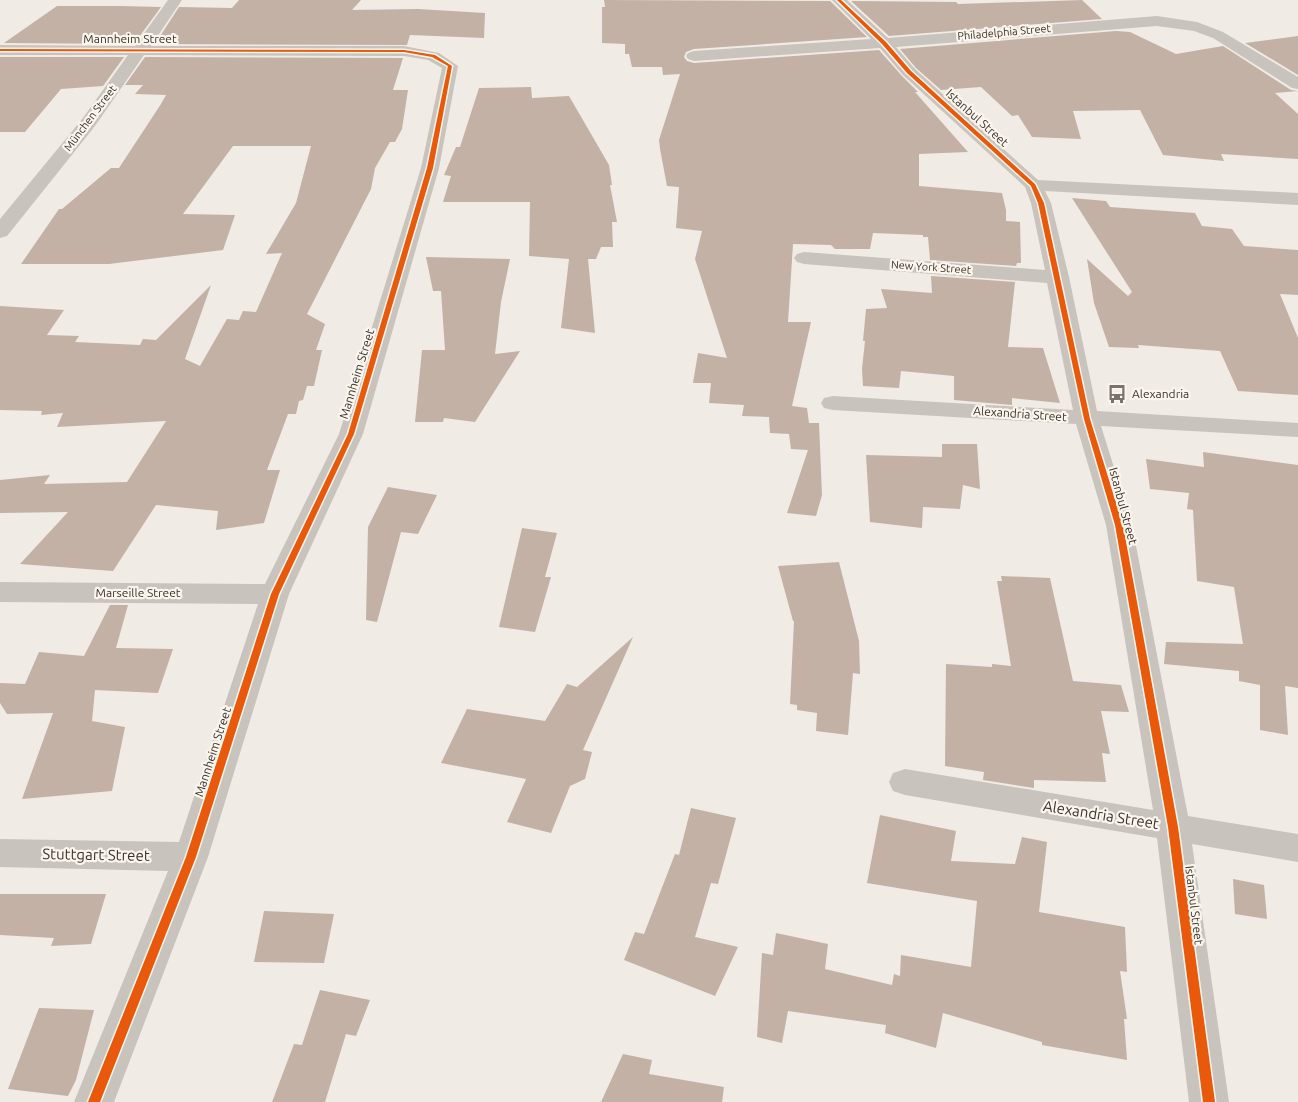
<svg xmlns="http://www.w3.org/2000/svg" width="1298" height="1102" font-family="Ubuntu,sans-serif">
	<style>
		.building { fill: #c3b1a6 }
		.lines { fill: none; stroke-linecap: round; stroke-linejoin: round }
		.minor { fill: #c9c3bd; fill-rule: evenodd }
		.cycleway-casing { stroke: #fbf6ed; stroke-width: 3 }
		.cycleway { fill: #e8590c; fill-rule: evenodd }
		.labels { text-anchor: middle; stroke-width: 4.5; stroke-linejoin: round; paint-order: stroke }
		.far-street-label { font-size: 11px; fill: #3b312b; stroke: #fbf6ed }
		.street-label { font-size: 12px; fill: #3b312b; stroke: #fbf6ed }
		.poi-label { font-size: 12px; fill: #3b312b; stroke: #fbf6ed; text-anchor: start }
		.near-street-label { font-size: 15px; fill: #3b312b; stroke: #fbf6ed }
	</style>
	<rect width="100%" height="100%" fill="#f0ebe4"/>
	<g class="building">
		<polygon points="239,0 361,0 352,10 418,9 485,13 484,38 410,35 407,45 155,44 179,7 232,8"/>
		<polygon points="604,0 830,1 867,37 694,49 686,52 684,57 687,61 694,63 879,50 902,76 918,92 915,92 968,152 919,154 919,186 1002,193 1006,210 1006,221 1020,222 1021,263 1017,263 1016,266 930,260 928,237 923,237 923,235 873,233 870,249 835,249 831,245 793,244 788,322 811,322 792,406 807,408 809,423 819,423 822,495 816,516 787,513 808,450 791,449 789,434 770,433 769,417 742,416 744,405 709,403 711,383 693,383 698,353 727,358 695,259 702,231 676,228 679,187 667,186 660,149 659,140 680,74 663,75 662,67 632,67 629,54 625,54 625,44 602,43 602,7 605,7"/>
		<polygon points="1082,0 1102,19 889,36 851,1 956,2 958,4"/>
		<polygon points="57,6 121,6 161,7 134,44 4,43"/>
		<polygon points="1116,31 1130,32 1176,54 1223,46 1291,90 1298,91 1275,93 1298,114 1298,159 1221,154 1224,161 1163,155 1140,110 1073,111 1081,139 1032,137 1018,115 1012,116 981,87 941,90 916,68 900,49"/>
		<polygon points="1298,36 1298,75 1245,43"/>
		<polygon points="0,57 124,57 103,86 61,89 25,132 0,132"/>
		<polygon points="145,57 403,58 393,90 408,90 402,129 395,142 390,142 375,168 371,189 307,314 325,324 316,350 322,350 314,386 307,386 303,400 299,401 296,414 288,414 267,470 280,470 264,523 216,530 218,511 156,505 113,571 20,564 68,512 0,513 0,480 50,475 44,484 127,482 166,421 57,427 63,413 41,415 42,411 0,410 0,306 64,310 47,335 79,336 75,342 140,345 143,339 156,340 211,285 185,359 200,366 227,319 239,320 243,311 256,312 282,253 266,254 296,203 311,146 233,146 183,214 235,215 223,250 109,264 21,264 59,209 62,209 111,168 119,168 161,104 166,95 135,94 143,85 125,85"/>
		<polygon points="531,87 532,98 569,96 609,165 612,185 610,185 617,222 612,222 613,247 601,247 596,259 588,259 595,333 561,328 569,259 529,256 530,202 443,202 451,176 444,175 456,147 460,147 479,88"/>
		<polygon points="1072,198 1106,201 1110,207 1195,213 1202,226 1232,229 1244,246 1298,250 1298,295 1280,294 1298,338 1298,395 1238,391 1220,351 1138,345 1139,348 1109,347 1094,303 1087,259 1128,296 1132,292"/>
		<polygon points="426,257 510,259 501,302 495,354 520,351 475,422 444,418 443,422 415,422 422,350 445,350 441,291 433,291"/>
		<polygon points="931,276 1015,282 1008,347 1043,348 1060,403 1012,398 1012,405 954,400 954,376 901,371 899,388 863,386 862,369 865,341 863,341 866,309 887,308 881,289 932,293"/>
		<polygon points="942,444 977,444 980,489 963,485 960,509 923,507 922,528 870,522 866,455 942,457"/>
		<polygon points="1203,452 1298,465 1298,688 1285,686 1288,735 1260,730 1260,685 1239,681 1239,671 1164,664 1166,642 1243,644 1234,587 1197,581 1193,510 1187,509 1189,493 1150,489 1146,459 1204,467"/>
		<polygon points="388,487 437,495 418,534 401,532 377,622 366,620 368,527"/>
		<polygon points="522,528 557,533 545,577 551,577 535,632 499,627"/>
		<polygon points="839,562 859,641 860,674 853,673 848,735 816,731 817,713 797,710 797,705 790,704 794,621 793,621 778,566"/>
		<polygon points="1001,576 1050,578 1073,681 1121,685 1129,712 1101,711 1110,754 1102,753 1106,782 1034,780 1034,788 983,780 984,772 945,766 946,664 992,667 992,664 1011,666 997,581 1002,581"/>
		<polygon points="110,605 128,605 116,648 173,649 158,693 95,690 92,721 125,727 112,791 22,799 53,713 7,714 0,703 0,683 25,684 39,652 84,656"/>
		<polygon points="633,637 583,750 592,752 585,779 570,786 551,833 507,822 526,779 441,763 467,709 545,721 567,684 577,687"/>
		<polygon points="691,808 736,818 718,884 711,883 695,937 738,947 715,996 624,960 635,932 644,934 675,854 679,855"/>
		<polygon points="880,815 956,831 951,861 1015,864 1022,837 1047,842 1039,912 1125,927 1127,972 1120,971 1127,1019 1124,1019 1127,1060 1042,1045 1042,1042 943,1013 936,1048 885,1033 886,1025 788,1011 782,1043 757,1037 762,953 773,955 776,933 828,944 825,969 892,985 894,974 900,976 901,955 971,967 977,901 867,883"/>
		<polygon points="1233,879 1264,885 1267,919 1235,914"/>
		<polygon points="0,894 106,894 91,944 51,946 54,938 0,935"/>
		<polygon points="264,911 334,914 324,963 254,962"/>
		<polygon points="320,990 370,1000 356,1036 346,1034 325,1102 272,1102 294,1044 302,1045"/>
		<polygon points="39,1008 94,1010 76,1080 68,1096 8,1089"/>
		<polygon points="623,1054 652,1060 649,1074 724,1087 722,1102 601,1102"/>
	</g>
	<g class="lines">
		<g class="minor">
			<polygon points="168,0 182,0 151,46 404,46 439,53 458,66 439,168 363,434 289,594 208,857 114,1102 74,1102 168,871 0,867 0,839 179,842 258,604 0,602 0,582 265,584 339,434 421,168 442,68 428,60 404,56 144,55 95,126 7,236 0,238 0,219 83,118 128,55 0,55 0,45 135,46"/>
			<polygon points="832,0 847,0 888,38 1157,16 1197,22 1223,32 1298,77 1298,89 1292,88 1213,38 1194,31 1157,26 896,47 915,69 1038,180 1298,193 1298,205 1045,191 1051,203 1069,277 1097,411 1298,423 1298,437 1101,426 1132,525 1188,816 1298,834 1298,862 1192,844 1229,1102 1189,1102 1157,838 905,795 893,791 889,782 893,773 905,769 1153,810 1106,525 1076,424 833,410 824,408 821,403 824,398 833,396 1073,410 1047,283 804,264 797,262 794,258 797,254 804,252 1045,270 1031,203 1025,187 903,75 880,48 694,61 688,59 686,56 688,53 694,51 871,39"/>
		</g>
		<g class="cycleway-casing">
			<g id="cycleway">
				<polygon points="837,0 841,0 886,42 911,71 1035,184 1044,203 1090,419 1123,525 1178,827 1215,1102 1203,1102 1168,827 1115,525 1084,419 1038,203 1031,186 907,73 882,44"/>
				<polygon points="0,49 404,50 435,55 452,66 433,168 354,434 279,594 196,857 100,1102 88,1102 186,857 271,594 348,434 427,168 448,66 432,57 404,52 0,51"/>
			</g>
		</g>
		<use href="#cycleway" class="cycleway"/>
	</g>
	<defs>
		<g id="bus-bare" transform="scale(1.5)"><path d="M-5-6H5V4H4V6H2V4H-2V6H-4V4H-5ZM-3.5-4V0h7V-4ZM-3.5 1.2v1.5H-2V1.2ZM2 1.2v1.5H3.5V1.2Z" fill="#7a726c" stroke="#fbf6ed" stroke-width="2.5" paint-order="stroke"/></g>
	</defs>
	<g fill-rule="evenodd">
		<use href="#bus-bare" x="1117" y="394"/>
	</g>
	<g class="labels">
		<g class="far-street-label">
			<text transform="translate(1004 32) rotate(-5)" y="4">Philadelphia Street</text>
			<text transform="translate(90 118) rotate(-53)" y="4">München Street</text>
			<text transform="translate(931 267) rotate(4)" y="4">New York Street</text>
		</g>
		<g class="street-label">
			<text x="130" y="43">Mannheim Street</text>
			<text transform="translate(977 118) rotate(42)" y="4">Istanbul Street</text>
			<text transform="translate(357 374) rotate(-73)" y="4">Mannheim Street</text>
			<text transform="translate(1020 414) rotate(4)" y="4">Alexandria Street</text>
			<text transform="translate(1123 506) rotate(75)" y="4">Istanbul Street</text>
			<text x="138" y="597">Marseille Street</text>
			<text transform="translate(213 752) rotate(-72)" y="4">Mannheim Street</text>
			<text transform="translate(1194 905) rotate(83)" y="4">Istanbul Street</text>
		</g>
		<g class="poi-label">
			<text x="1132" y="398">Alexandria</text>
		</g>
		<g class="near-street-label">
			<text transform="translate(1101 815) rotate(9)" y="5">Alexandria Street</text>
			<text transform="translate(96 855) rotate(1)" y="5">Stuttgart Street</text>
		</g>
	</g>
</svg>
